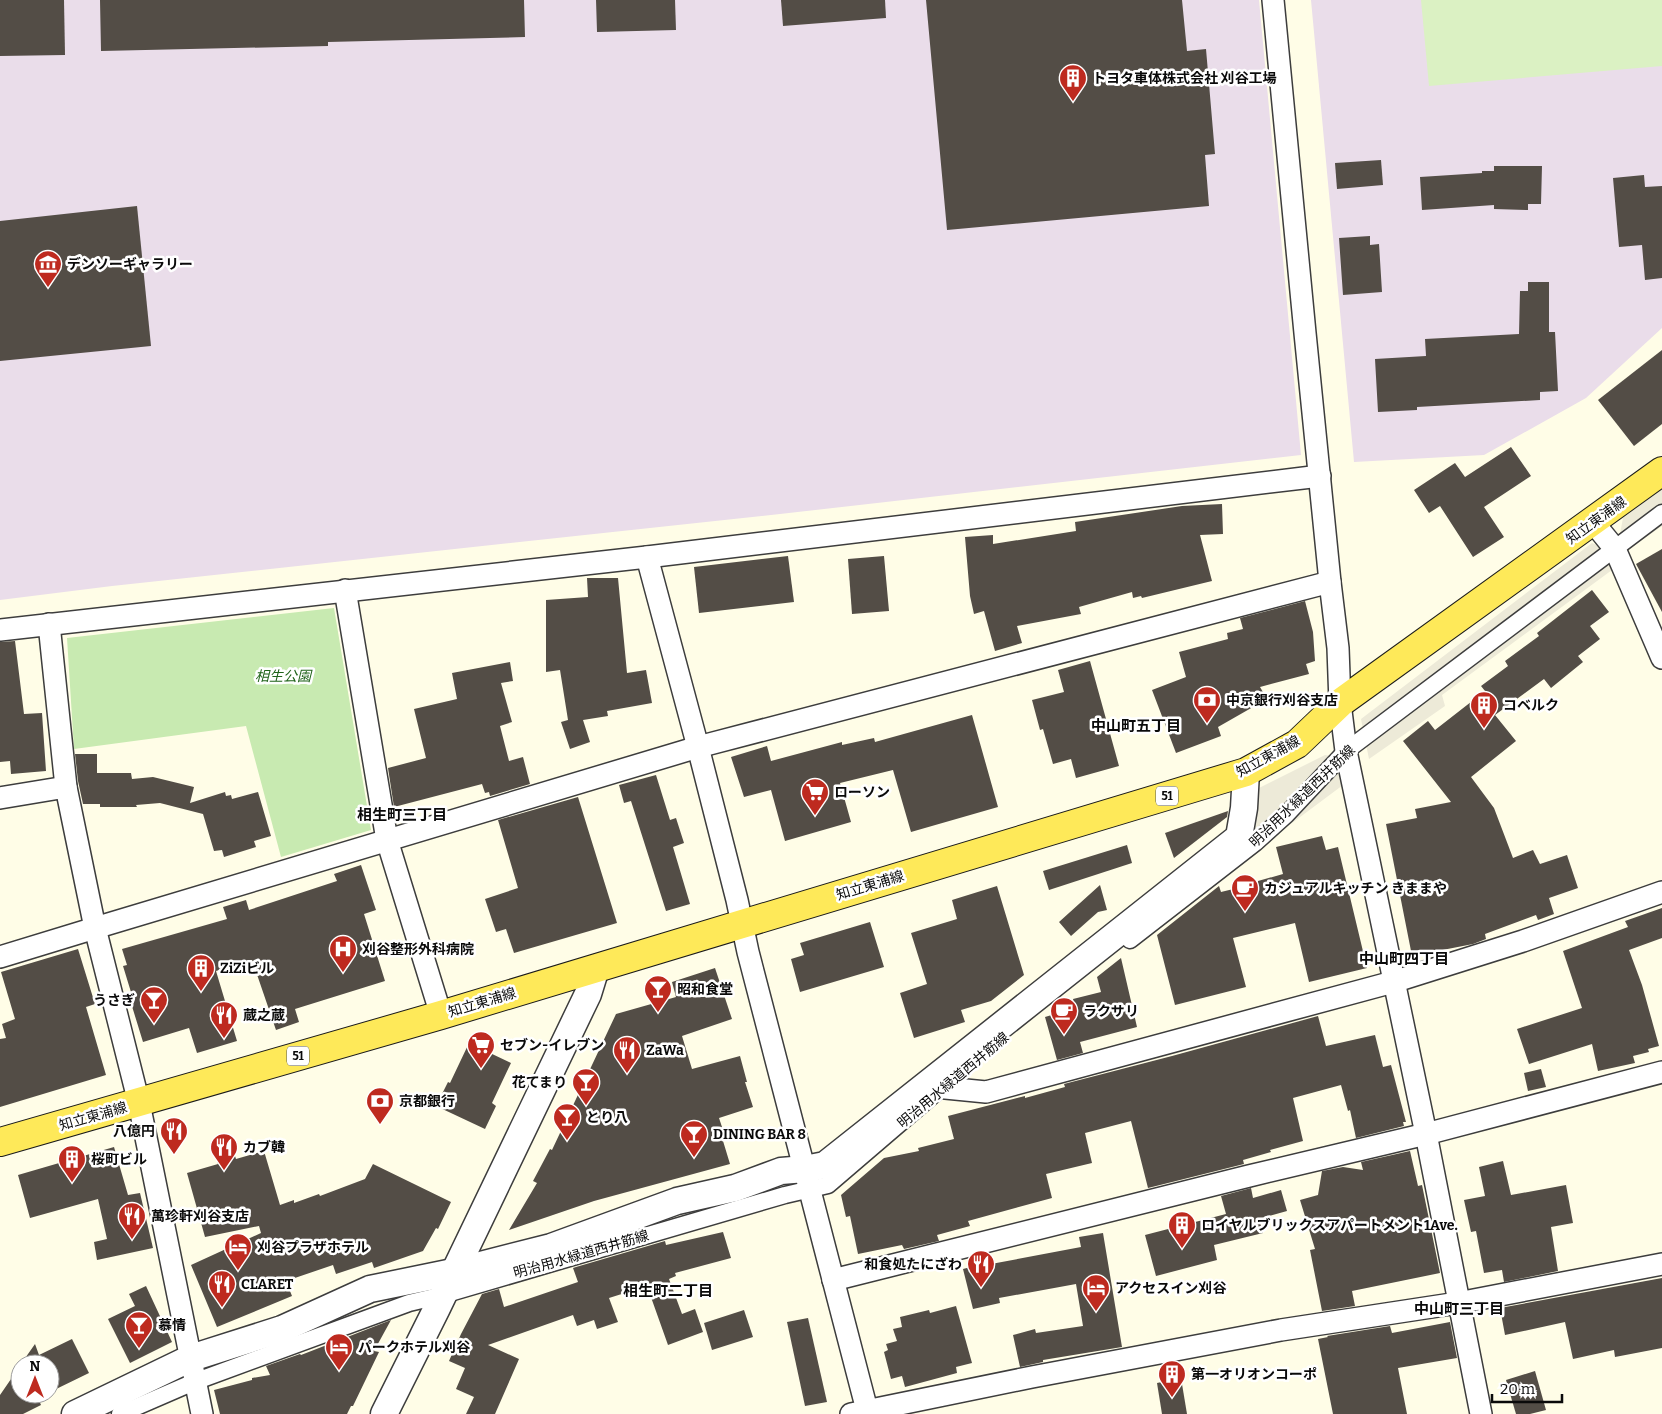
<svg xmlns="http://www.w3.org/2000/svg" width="1662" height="1414" font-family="Bitter,'Noto Sans JP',serif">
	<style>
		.industrial { fill: #eaddea }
		.green { fill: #c8eab1 }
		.pitch { fill: #dbf1c3 }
		.plaza { fill: #edead8 }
		.building { fill: #534d46 }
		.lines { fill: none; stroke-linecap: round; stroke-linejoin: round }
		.pedestrian-casing { stroke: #3d3d3d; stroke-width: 19 }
		.minor-casing { stroke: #3d3d3d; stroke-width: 24 }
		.tertiary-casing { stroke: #3d3d3d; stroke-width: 29 }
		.primary-casing { stroke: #1b1b1b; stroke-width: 30 }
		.pedestrian { stroke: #fff; stroke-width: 16 }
		.minor { stroke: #fff; stroke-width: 21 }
		.tertiary { stroke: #fff; stroke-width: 26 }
		.primary { stroke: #fee959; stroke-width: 28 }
		.labels { text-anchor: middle; stroke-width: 5; stroke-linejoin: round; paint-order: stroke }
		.shield { fill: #fff; stroke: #545454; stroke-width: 1 }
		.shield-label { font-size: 12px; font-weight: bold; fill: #0a0a0a }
		.poi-label { font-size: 14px; font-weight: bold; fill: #0a0a0a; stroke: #fff; text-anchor: start }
		.street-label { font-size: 14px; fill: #0a0a0a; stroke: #fff }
		.park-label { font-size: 14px; font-style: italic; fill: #20631a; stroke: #fff }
		.neighbourhood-label { font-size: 15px; font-weight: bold; fill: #0a0a0a; stroke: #fff }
	</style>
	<rect width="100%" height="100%" fill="#fffde7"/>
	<g class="industrial">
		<polygon points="0,0 1259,0 1301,455 780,514 112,586 0,600"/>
		<polygon points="1311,0 1662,0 1662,328 1586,398 1484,455 1354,462"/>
	</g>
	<polygon class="green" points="334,608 371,830 281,857 246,726 74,749 67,638"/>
	<polygon class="pitch" points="1421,0 1662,0 1662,66 1429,86"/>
	<g class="plaza">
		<polygon points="1662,489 1662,526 1629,549 1620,534 1623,518"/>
		<polygon points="1592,543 1604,548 1612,570 1442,695 1445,706 1369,759 1361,719"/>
		<polygon points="1325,755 1339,757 1334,764 1343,785 1260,847 1250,837 1255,790"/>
	</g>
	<g class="building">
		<polygon points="0,0 64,0 65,55 0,56"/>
		<polygon points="100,0 524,0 525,37 328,42 328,46 101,51"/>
		<polygon points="596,0 675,0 676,30 597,32"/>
		<polygon points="781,0 885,0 886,18 783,26"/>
		<polygon points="926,0 1182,0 1187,51 1206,49 1215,154 1205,155 1209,206 947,230"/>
		<polygon points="1381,160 1383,185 1337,189 1335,163"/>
		<polygon points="1494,166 1542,166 1541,204 1528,204 1528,210 1494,209 1494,205 1422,210 1420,177 1482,173 1482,171 1494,171"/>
		<polygon points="1644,175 1645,187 1662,186 1662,278 1645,280 1642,245 1619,247 1613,178"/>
		<polygon points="137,206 151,346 0,361 0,221"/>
		<polygon points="1370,236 1370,245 1379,244 1382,292 1343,295 1339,238"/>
		<polygon points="1528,282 1549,282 1549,332 1555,332 1558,391 1540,392 1540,400 1417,407 1417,410 1378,412 1375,359 1426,356 1425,339 1519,334 1520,291 1528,291"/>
		<polygon points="1662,350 1662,424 1634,446 1598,400"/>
		<polygon points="1511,447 1531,476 1484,507 1504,537 1473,557 1440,506 1429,513 1414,490 1455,463 1465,477"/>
		<polygon points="1222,504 1223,534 1200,535 1212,581 1142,598 1141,596 1133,598 1132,592 1079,607 1081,614 1017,626 1022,643 995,651 984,611 974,614 970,596 965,537 993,535 993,544 1076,531 1075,522 1182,506"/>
		<polygon points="1662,549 1662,612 1636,564"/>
		<polygon points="788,556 794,602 699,613 694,567"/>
		<polygon points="884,556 889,611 852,614 848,559"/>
		<polygon points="587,578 618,578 627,673 646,670 652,703 607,711 608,716 583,720 590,742 570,749 561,722 568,720 560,670 546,672 546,600 588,597"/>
		<polygon points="1592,590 1609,612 1590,626 1600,639 1578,656 1583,662 1551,688 1544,679 1495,715 1516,741 1471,777 1494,808 1513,858 1533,850 1540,864 1567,855 1578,888 1549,898 1554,914 1538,920 1536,915 1485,934 1486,939 1473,944 1412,956 1386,824 1417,818 1415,809 1451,802 1403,741 1428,721 1435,730 1485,691 1481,686 1508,666 1505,661 1539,636 1537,633"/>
		<polygon points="1305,601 1313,632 1315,661 1306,664 1309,674 1260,687 1267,699 1218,727 1221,736 1176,753 1152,690 1186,677 1179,652 1228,639 1227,633 1243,629 1240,618"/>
		<polygon points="15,641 24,714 42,713 46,771 11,774 10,761 0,762 0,642"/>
		<polygon points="1090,661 1119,766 1076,778 1071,759 1053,764 1043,729 1040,730 1032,700 1064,692 1058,670"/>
		<polygon points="510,662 513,681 501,683 512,722 500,726 509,761 523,757 530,784 490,796 489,792 485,793 482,784 394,807 388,768 426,758 414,709 457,699 452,673"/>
		<polygon points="972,715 998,807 911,832 893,770 840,783 851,822 785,841 771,790 744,797 731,757 767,746 771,761 842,742 842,745 874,738 875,742"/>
		<polygon points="75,754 97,754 97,773 131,773 132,779 153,777 194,787 190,803 225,792 226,796 231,795 232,799 258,792 271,836 254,841 256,847 224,857 222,850 214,851 203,814 160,803 136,805 137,807 100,807 100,804 83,804 78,781"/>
		<polygon points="656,775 670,820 676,818 684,843 673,847 690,904 666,911 631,801 624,803 619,785"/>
		<polygon points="578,797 617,923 514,953 506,929 496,932 485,899 518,888 498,820"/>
		<polygon points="1228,811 1227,817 1174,858 1165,833"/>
		<polygon points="1322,836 1326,850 1338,847 1367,968 1309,982 1295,923 1233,938 1246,987 1175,1005 1157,935 1219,886 1221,892 1258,883 1258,881 1283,874 1276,847"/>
		<polygon points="1127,845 1132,863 1049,890 1043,871"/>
		<polygon points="361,865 376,910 364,914 385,981 295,1009 299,1022 276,1030 252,960 216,971 237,1041 197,1053 189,1028 143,1042 131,1003 134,1002 123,966 127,965 122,949 227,919 223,907 246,900 249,910 337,881 334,874"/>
		<polygon points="1100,885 1107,910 1098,912 1071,936 1059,922"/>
		<polygon points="997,886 1024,975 991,1001 961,1010 965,1022 914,1038 900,993 927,984 911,933 957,919 952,900"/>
		<polygon points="1662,908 1662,938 1629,950 1642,985 1659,1046 1648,1049 1649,1052 1633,1056 1635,1063 1598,1071 1592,1044 1529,1064 1517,1029 1582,1008 1563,951 1628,927 1625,921"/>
		<polygon points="870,922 884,967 800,992 791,959 804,955 800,943"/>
		<polygon points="78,949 95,1004 86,1007 106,1075 0,1107 0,1039 6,1038 2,1024 15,1019 1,972"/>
		<polygon points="1121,958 1137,1027 1080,1042 1083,1053 1057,1060 1045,1017 1075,1008 1073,999 1101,992 1097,977"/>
		<polygon points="715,968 732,1019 682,1036 692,1069 740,1056 747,1082 745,1082 753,1107 719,1118 723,1130 720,1131 730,1164 594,1201 509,1230 537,1183 533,1181 550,1149 552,1150 616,1014 676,997 672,982"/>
		<polygon points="1318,1016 1326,1046 1375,1035 1383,1067 1391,1065 1406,1122 1403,1122 1404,1126 1356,1138 1350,1110 1348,1111 1341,1085 1293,1098 1303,1141 1270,1150 1271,1152 1243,1160 1244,1164 1148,1188 1131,1121 1085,1133 1092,1163 1046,1174 1052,1198 968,1221 970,1226 937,1235 939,1241 904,1249 902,1245 858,1254 850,1216 846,1217 841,1195 884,1158 919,1151 918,1148 954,1139 948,1116 1025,1096 1025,1098 1065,1087 1064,1084 1172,1056"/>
		<polygon points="469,1043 511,1063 492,1103 496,1106 485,1129 436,1106 448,1082 450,1083"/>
		<polygon points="1541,1069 1546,1087 1528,1091 1524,1073"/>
		<polygon points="114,1147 128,1195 140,1193 153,1248 97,1260 94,1242 107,1239 98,1199 30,1218 18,1175"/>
		<polygon points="264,1151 280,1205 294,1200 294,1203 319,1194 320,1196 365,1179 373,1164 451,1202 438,1229 436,1228 423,1251 374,1268 372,1262 336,1274 333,1265 286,1281 292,1296 217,1327 191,1265 261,1233 259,1226 205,1237 187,1173 218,1164 216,1158 234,1153 236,1159"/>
		<polygon points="1410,1151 1418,1186 1422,1185 1440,1273 1352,1291 1355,1306 1322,1311 1310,1250 1315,1249 1300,1200 1318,1195 1322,1171 1343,1167 1363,1170 1361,1162"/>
		<polygon points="1503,1161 1511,1195 1566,1185 1573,1223 1551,1227 1558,1271 1504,1282 1502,1270 1484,1273 1476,1231 1471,1232 1464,1200 1485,1196 1479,1167"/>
		<polygon points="1251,1188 1253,1198 1281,1190 1287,1211 1259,1219 1263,1233 1214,1245 1217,1260 1156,1276 1145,1235 1226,1214 1221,1196"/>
		<polygon points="723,1232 731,1258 675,1273 676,1276 669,1279 682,1314 695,1309 703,1332 668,1345 647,1286 609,1298 618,1322 597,1329 594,1320 577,1326 573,1315 488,1345 519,1359 495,1414 466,1414 474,1397 456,1389 465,1368 449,1361 461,1334 482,1294 499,1289 504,1307 578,1282 573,1268 576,1267 665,1241 666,1245"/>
		<polygon points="1103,1233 1122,1347 1043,1360 1043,1362 1020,1367 1013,1335 1035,1329 1036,1333 1083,1326 1076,1284 999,1298 1000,1303 973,1309 963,1269 990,1262 991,1264 1081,1247 1079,1237"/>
		<polygon points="1662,1278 1662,1348 1615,1357 1614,1350 1573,1359 1565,1322 1505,1335 1500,1308"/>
		<polygon points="146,1286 172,1342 130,1363 108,1319 135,1306 129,1294"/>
		<polygon points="956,1306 972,1363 956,1367 957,1373 905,1387 902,1376 891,1379 884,1352 888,1350 886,1344 897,1341 893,1329 902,1327 900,1317 929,1310 930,1313"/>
		<polygon points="744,1310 753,1337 712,1350 704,1323"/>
		<polygon points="808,1318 827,1402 805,1406 787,1322"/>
		<polygon points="391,1320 374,1351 379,1352 353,1406 351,1406 347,1414 220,1414 214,1390 252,1380 252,1378 270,1375 266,1366 300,1354 301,1355"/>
		<polygon points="1450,1322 1457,1358 1398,1368 1407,1414 1333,1414 1318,1339 1328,1337 1327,1336 1390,1326 1392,1333"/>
		<polygon points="72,1339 89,1373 50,1392 50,1364 21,1364 35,1344 39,1355"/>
		<polygon points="20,1366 20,1394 47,1394 38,1398 41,1405 23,1414 0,1414 0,1395"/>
		<polygon points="1535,1371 1546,1410 1530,1414 1516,1414 1506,1380"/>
		<polygon points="1181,1378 1187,1414 1162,1414 1157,1383"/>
	</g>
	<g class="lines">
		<g class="pedestrian-casing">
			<g id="pedestrian">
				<polyline points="1130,940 1255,843 1286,815 1346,751 1662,513"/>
				<polyline points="120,1414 194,1382 409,1303 443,1295 785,1195 828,1185 940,1089"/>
			</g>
		</g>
		<g class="minor-casing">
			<g id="minor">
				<polyline points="1273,0 1305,333 1330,582 1338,648 1340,703 1346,751 1426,1134 1481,1414"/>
				<polyline points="1593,522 1615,549 1662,658"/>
				<polyline points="647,557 698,747 737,900 748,952 868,1414"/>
				<polyline points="345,590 387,840 441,1015"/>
				<polyline points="49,624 66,787"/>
				<polyline points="0,630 647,557 1320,476"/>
				<polyline points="0,798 66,787 95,928 698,747 1330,582"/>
				<polyline points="0,957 95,928 139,1103 202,1414"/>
				<polyline points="925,1086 986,1092 1393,982 1523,941 1662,892"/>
				<polyline points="833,1280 1249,1176 1426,1134 1662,1072"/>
				<polyline points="851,1414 1032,1377 1281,1330 1458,1303 1662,1264"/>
			</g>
		</g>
		<g class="tertiary-casing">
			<g id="tertiary">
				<polyline points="75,1414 191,1358 282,1329 370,1289 453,1272 551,1247 677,1201 735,1188 781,1171 805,1169 825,1165 1239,837 1244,808 1246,772"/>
				<polyline points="384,1414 437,1308 588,994 596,968"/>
			</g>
		</g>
		<g class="primary-casing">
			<polyline id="primary" points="0,1142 441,1015 1246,772 1297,744 1340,703 1662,471"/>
		</g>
		<use href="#pedestrian" class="pedestrian"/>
		<use href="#minor" class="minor"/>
		<use href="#tertiary" class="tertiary"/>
		<use href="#primary" class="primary"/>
	</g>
	<defs>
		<g id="building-pin" transform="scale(1.4375)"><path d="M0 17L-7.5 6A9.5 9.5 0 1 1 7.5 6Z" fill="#be2a1f" stroke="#fff"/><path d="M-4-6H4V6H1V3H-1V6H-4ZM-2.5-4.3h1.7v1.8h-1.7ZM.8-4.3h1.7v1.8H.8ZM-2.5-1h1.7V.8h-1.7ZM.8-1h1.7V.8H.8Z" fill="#fff"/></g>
		<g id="museum-pin" transform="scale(1.4375)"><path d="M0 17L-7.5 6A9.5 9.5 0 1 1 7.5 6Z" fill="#be2a1f" stroke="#fff"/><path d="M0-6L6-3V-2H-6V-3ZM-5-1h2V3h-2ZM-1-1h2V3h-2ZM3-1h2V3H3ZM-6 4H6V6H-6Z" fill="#fff"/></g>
		<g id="bank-pin" transform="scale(1.4375)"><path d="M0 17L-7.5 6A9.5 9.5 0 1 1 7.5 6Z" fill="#be2a1f" stroke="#fff"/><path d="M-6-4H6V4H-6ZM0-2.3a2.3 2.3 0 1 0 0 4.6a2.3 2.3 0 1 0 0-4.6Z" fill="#fff"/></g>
		<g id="supermarket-pin" transform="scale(1.4375)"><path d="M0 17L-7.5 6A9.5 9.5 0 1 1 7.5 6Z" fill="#be2a1f" stroke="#fff"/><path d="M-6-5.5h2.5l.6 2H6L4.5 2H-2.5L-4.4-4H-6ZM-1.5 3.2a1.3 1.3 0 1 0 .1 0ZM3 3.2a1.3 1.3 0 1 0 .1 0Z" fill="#fff"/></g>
		<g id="cafe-pin" transform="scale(1.4375)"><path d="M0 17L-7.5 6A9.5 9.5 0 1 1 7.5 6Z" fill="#be2a1f" stroke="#fff"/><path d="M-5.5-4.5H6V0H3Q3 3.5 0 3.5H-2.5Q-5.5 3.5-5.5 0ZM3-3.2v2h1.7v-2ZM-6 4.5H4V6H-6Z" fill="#fff"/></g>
		<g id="hospital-pin" transform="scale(1.4375)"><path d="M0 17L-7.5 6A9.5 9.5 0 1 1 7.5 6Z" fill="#be2a1f" stroke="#fff"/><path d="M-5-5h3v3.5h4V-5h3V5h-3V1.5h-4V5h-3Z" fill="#fff"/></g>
		<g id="bar-pin" transform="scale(1.4375)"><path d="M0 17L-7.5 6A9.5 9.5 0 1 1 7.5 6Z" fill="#be2a1f" stroke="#fff"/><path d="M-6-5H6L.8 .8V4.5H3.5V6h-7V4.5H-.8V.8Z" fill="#fff"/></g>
		<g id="restaurant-pin" transform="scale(1.4375)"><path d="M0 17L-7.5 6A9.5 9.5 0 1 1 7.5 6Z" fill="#be2a1f" stroke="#fff"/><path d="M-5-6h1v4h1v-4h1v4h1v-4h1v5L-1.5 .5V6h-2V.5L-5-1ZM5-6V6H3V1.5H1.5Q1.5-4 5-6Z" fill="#fff"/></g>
		<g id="hotel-pin" transform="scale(1.4375)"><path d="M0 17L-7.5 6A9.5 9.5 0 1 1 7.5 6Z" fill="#be2a1f" stroke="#fff"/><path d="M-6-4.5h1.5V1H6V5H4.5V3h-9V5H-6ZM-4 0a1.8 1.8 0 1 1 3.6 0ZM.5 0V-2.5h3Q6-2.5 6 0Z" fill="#fff"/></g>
	</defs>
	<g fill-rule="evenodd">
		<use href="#building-pin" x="1073" y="78"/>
		<use href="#museum-pin" x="48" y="264"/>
		<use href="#bank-pin" x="1207" y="700"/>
		<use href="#building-pin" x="1484" y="705"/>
		<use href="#supermarket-pin" x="815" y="792"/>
		<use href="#cafe-pin" x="1245" y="888"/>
		<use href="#hospital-pin" x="343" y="949"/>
		<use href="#building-pin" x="201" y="968"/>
		<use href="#bar-pin" x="658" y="989"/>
		<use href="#bar-pin" x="154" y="1000"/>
		<use href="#cafe-pin" x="1064" y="1011"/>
		<use href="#restaurant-pin" x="224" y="1015"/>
		<use href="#supermarket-pin" x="481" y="1045"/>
		<use href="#restaurant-pin" x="627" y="1050"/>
		<use href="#bar-pin" x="586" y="1082"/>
		<use href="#bank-pin" x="380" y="1101"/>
		<use href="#bar-pin" x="567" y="1117"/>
		<use href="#restaurant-pin" x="174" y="1131"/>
		<use href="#bar-pin" x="694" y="1134"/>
		<use href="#restaurant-pin" x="224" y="1147"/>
		<use href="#building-pin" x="72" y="1159"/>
		<use href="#restaurant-pin" x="132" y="1216"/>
		<use href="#building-pin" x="1182" y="1225"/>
		<use href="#hotel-pin" x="238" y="1247"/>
		<use href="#restaurant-pin" x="981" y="1264"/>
		<use href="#restaurant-pin" x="222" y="1284"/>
		<use href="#hotel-pin" x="1096" y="1288"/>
		<use href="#bar-pin" x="139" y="1325"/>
		<use href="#hotel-pin" x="339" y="1347"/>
		<use href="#building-pin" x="1172" y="1374"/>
	</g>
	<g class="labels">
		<g class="shield">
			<rect x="1156" y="786.5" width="22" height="19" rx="4"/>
			<rect x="287" y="1046.5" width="22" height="19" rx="4"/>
		</g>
		<g class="shield-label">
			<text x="1167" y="800">51</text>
			<text x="298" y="1060">51</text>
		</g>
		<g class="poi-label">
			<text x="1092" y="83">トヨタ車体株式会社 刈谷工場</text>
			<text x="67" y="269">デンソーギャラリー</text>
			<text x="1226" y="705">中京銀行刈谷支店</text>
			<text x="1503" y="710">コベルク</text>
			<text x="834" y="797">ローソン</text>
			<text x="1264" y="893">カジュアルキッチン きままや</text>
			<text x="362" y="954">刈谷整形外科病院</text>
			<text x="220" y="973">ZiZiビル</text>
			<text x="677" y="994">昭和食堂</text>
			<text x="135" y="1005" text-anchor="end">うさぎ</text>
			<text x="1083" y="1016">ラクサリ</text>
			<text x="243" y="1020">蔵之蔵</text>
			<text x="500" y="1050">セブン-イレブン</text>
			<text x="646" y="1055">ZaWa</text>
			<text x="567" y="1087" text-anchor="end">花てまり</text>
			<text x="399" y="1106">京都銀行</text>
			<text x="586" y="1122">とり八</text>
			<text x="155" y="1136" text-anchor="end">八億円</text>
			<text x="713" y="1139">DINING BAR 8</text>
			<text x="243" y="1152">カブ韓</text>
			<text x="91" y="1164">桜町ビル</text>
			<text x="151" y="1221">萬珍軒刈谷支店</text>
			<text x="1201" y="1230">ロイヤルブリックスアパートメント1Ave.</text>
			<text x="257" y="1252">刈谷プラザホテル</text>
			<text x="962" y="1269" text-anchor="end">和食処たにざわ</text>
			<text x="241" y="1289">CLARET</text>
			<text x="1115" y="1293">アクセスイン刈谷</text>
			<text x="158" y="1330">慕情</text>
			<text x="358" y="1352">パークホテル刈谷</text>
			<text x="1191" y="1379">第一オリオンコーポ</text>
		</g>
		<g class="street-label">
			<text transform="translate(1596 520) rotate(-36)" y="5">知立東浦線</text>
			<text transform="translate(1268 756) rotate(-29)" y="5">知立東浦線</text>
			<text transform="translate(1302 796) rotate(-44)" y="5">明治用水緑道西井筋線</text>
			<text transform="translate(870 885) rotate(-17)" y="5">知立東浦線</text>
			<text transform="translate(482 1002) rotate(-17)" y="5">知立東浦線</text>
			<text transform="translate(953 1080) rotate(-40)" y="5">明治用水緑道西井筋線</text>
			<text transform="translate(93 1116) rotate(-16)" y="5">知立東浦線</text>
			<text transform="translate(581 1254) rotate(-16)" y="5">明治用水緑道西井筋線</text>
		</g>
		<g class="park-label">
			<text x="283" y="681">相生公園</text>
		</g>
		<g class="neighbourhood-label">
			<text x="1136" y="731">中山町五丁目</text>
			<text x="402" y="820">相生町三丁目</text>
			<text x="1404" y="964">中山町四丁目</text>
			<text x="668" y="1296">相生町二丁目</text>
			<text x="1459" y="1314">中山町三丁目</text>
		</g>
	</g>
	<g transform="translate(35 1379)"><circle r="24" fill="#ffffff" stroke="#9d9d9d"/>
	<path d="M0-4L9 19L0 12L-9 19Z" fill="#be2a1f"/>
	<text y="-8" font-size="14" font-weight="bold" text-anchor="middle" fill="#0a0a0a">N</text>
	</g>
	<path d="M1492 1394v8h70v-8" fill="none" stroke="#0a0a0a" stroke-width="2.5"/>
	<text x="1500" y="1394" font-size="15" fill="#0a0a0a" stroke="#ffffff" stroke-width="4" paint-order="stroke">20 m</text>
</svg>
